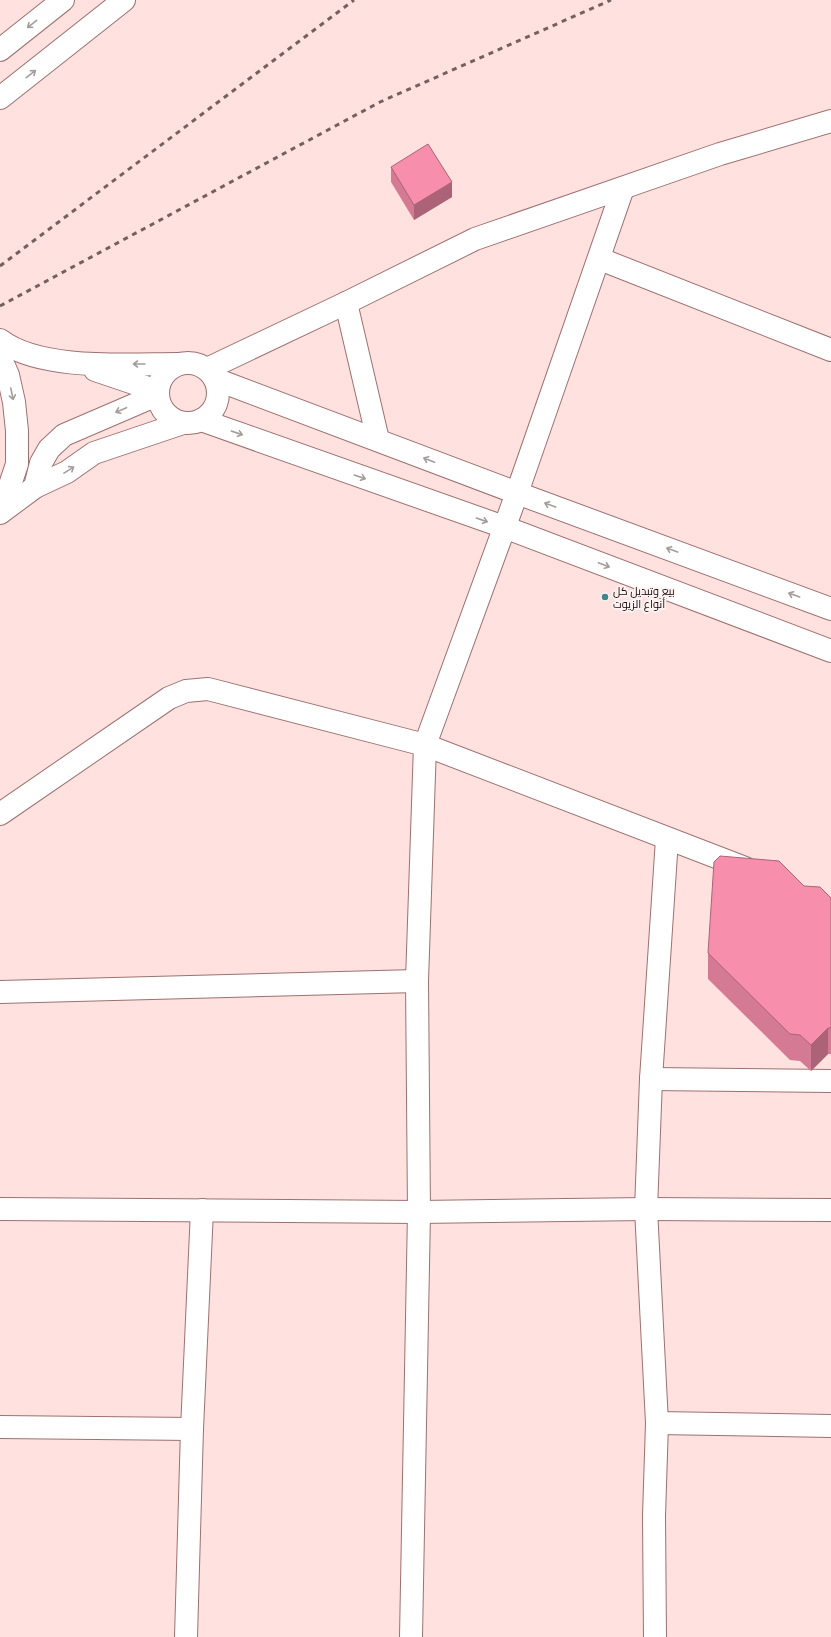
<svg xmlns="http://www.w3.org/2000/svg" width="831" height="1637" font-family="Figtree,Cairo,sans-serif">
	<style>
		.lines { fill: none; stroke-linecap: round; stroke-linejoin: round }
		.minor-casing { stroke: #9d716f; stroke-width: 24 }
		.minor { stroke: #fff; stroke-width: 22 }
		.rail { stroke: #76605f; stroke-width: 3; stroke-dasharray: 5 5; stroke-linecap: butt }
		.wall { fill: #d47a94 }
		.shaded-wall { fill: #ac6378 }
		.building { fill: #f68eac; stroke: #ac6378 }
		.oneway { stroke: #a39d9c }
		.poi-dot { fill: #3f878c; stroke: #fef4f3; stroke-width: 1.5 }
		.labels { text-anchor: middle; stroke-width: 3.5; stroke-linejoin: round; paint-order: stroke }
		.poi-label { font-size: 11px; fill: #180908; stroke: #fef4f3; text-anchor: start }
	</style>
	<rect width="100%" height="100%" fill="#ffe1df"/>
	<g class="lines">
		<g class="minor-casing">
			<g id="minor">
				<polyline points="0,50 63,0"/>
				<polyline points="0,98 124,0"/>
				<polyline points="600,259 831,350"/>
				<polyline points="346,303 378,440"/>
				<path d="M0 340C40 371 128 364 178 364"/>
				<polyline points="0,357 8,375 14,402 17,431 17,464 1,512"/>
				<circle cx="188" cy="393" r="30"/>
				<polyline points="207,369 346,303 475,239 720,154 831,121"/>
				<polyline points="95,370 157,391"/>
				<polyline points="215,379 517,493 831,609"/>
				<polyline points="201,420 504,527 831,651"/>
				<polyline points="35,487 41,463 49,449 64,435 157,395"/>
				<polyline points="0,513 35,487 67,472 94,453 183,423"/>
				<polyline points="0,814 169,698 186,691 208,689 425,745 745,868"/>
				<polyline points="0,992 417,981"/>
				<polyline points="651,1079 831,1081"/>
				<polyline points="0,1209 419,1212 646,1209 831,1210"/>
				<polyline points="657,1423 831,1426"/>
				<polyline points="0,1427 192,1429"/>
				<polyline points="186,1637 192,1429 202,1210"/>
				<polyline points="411,1637 419,1212 417,981 425,745 517,493 623,188"/>
				<polyline points="655,1637 654,1516 657,1423 646,1209 651,1079 667,839"/>
			</g>
		</g>
		<use href="#minor" class="minor"/>
		<g class="rail">
			<polyline points="0,266 354,0"/>
			<polyline points="0,306 380,102 611,0"/>
		</g>
	</g>
	<g class="wall">
		<polygon points="391,167 452,197 414,220 391,182"/>
		<polygon points="804,886 831,898 831,1054 828,1054 811,1071 800,1061 790,1060 708,979 708,953"/>
	</g>
	<g class="shaded-wall">
		<polygon points="452,182 452,197 414,220 414,205"/>
		<polygon points="828,1028 828,1054 811,1071 811,1045"/>
	</g>
	<g class="building">
		<polygon points="428,144 452,182 414,205 391,167"/>
		<polygon points="720,856 779,861 804,886 820,887 831,898 831,1028 828,1028 811,1045 800,1035 790,1034 708,953 714,862"/>
	</g>
	<defs><path id="oneway-shaft" d="M-6 0H5M1.5-3L5.5 0L1.5 3" fill="none" stroke-width="1.6" stroke-linecap="round" stroke-linejoin="round"/></defs>
	<g class="oneway">
		<use href="#oneway-shaft" transform="translate(32 24) rotate(142)"/>
		<use href="#oneway-shaft" transform="translate(31 74) rotate(-38)"/>
		<use href="#oneway-shaft" transform="translate(139 364) rotate(-180)"/>
		<use href="#oneway-shaft" transform="translate(12 394) rotate(78)"/>
		<use href="#oneway-shaft" transform="translate(121 410) rotate(157)"/>
		<use href="#oneway-shaft" transform="translate(237 433) rotate(19)"/>
		<use href="#oneway-shaft" transform="translate(429 460) rotate(-159)"/>
		<use href="#oneway-shaft" transform="translate(69 470) rotate(-32)"/>
		<use href="#oneway-shaft" transform="translate(360 477) rotate(19)"/>
		<use href="#oneway-shaft" transform="translate(550 505) rotate(-160)"/>
		<use href="#oneway-shaft" transform="translate(482 520) rotate(19)"/>
		<use href="#oneway-shaft" transform="translate(672 550) rotate(-160)"/>
		<use href="#oneway-shaft" transform="translate(604 565) rotate(21)"/>
		<use href="#oneway-shaft" transform="translate(794 595) rotate(-160)"/>
	</g>
	<circle class="poi-dot" cx="605" cy="597" r="4"/>
	<g class="labels">
		<g class="poi-label">
			<text x="613" y="595">بيع وتبديل كل<tspan x="613" dy="13">أنواع الزيوت</tspan></text>
		</g>
	</g>
</svg>
